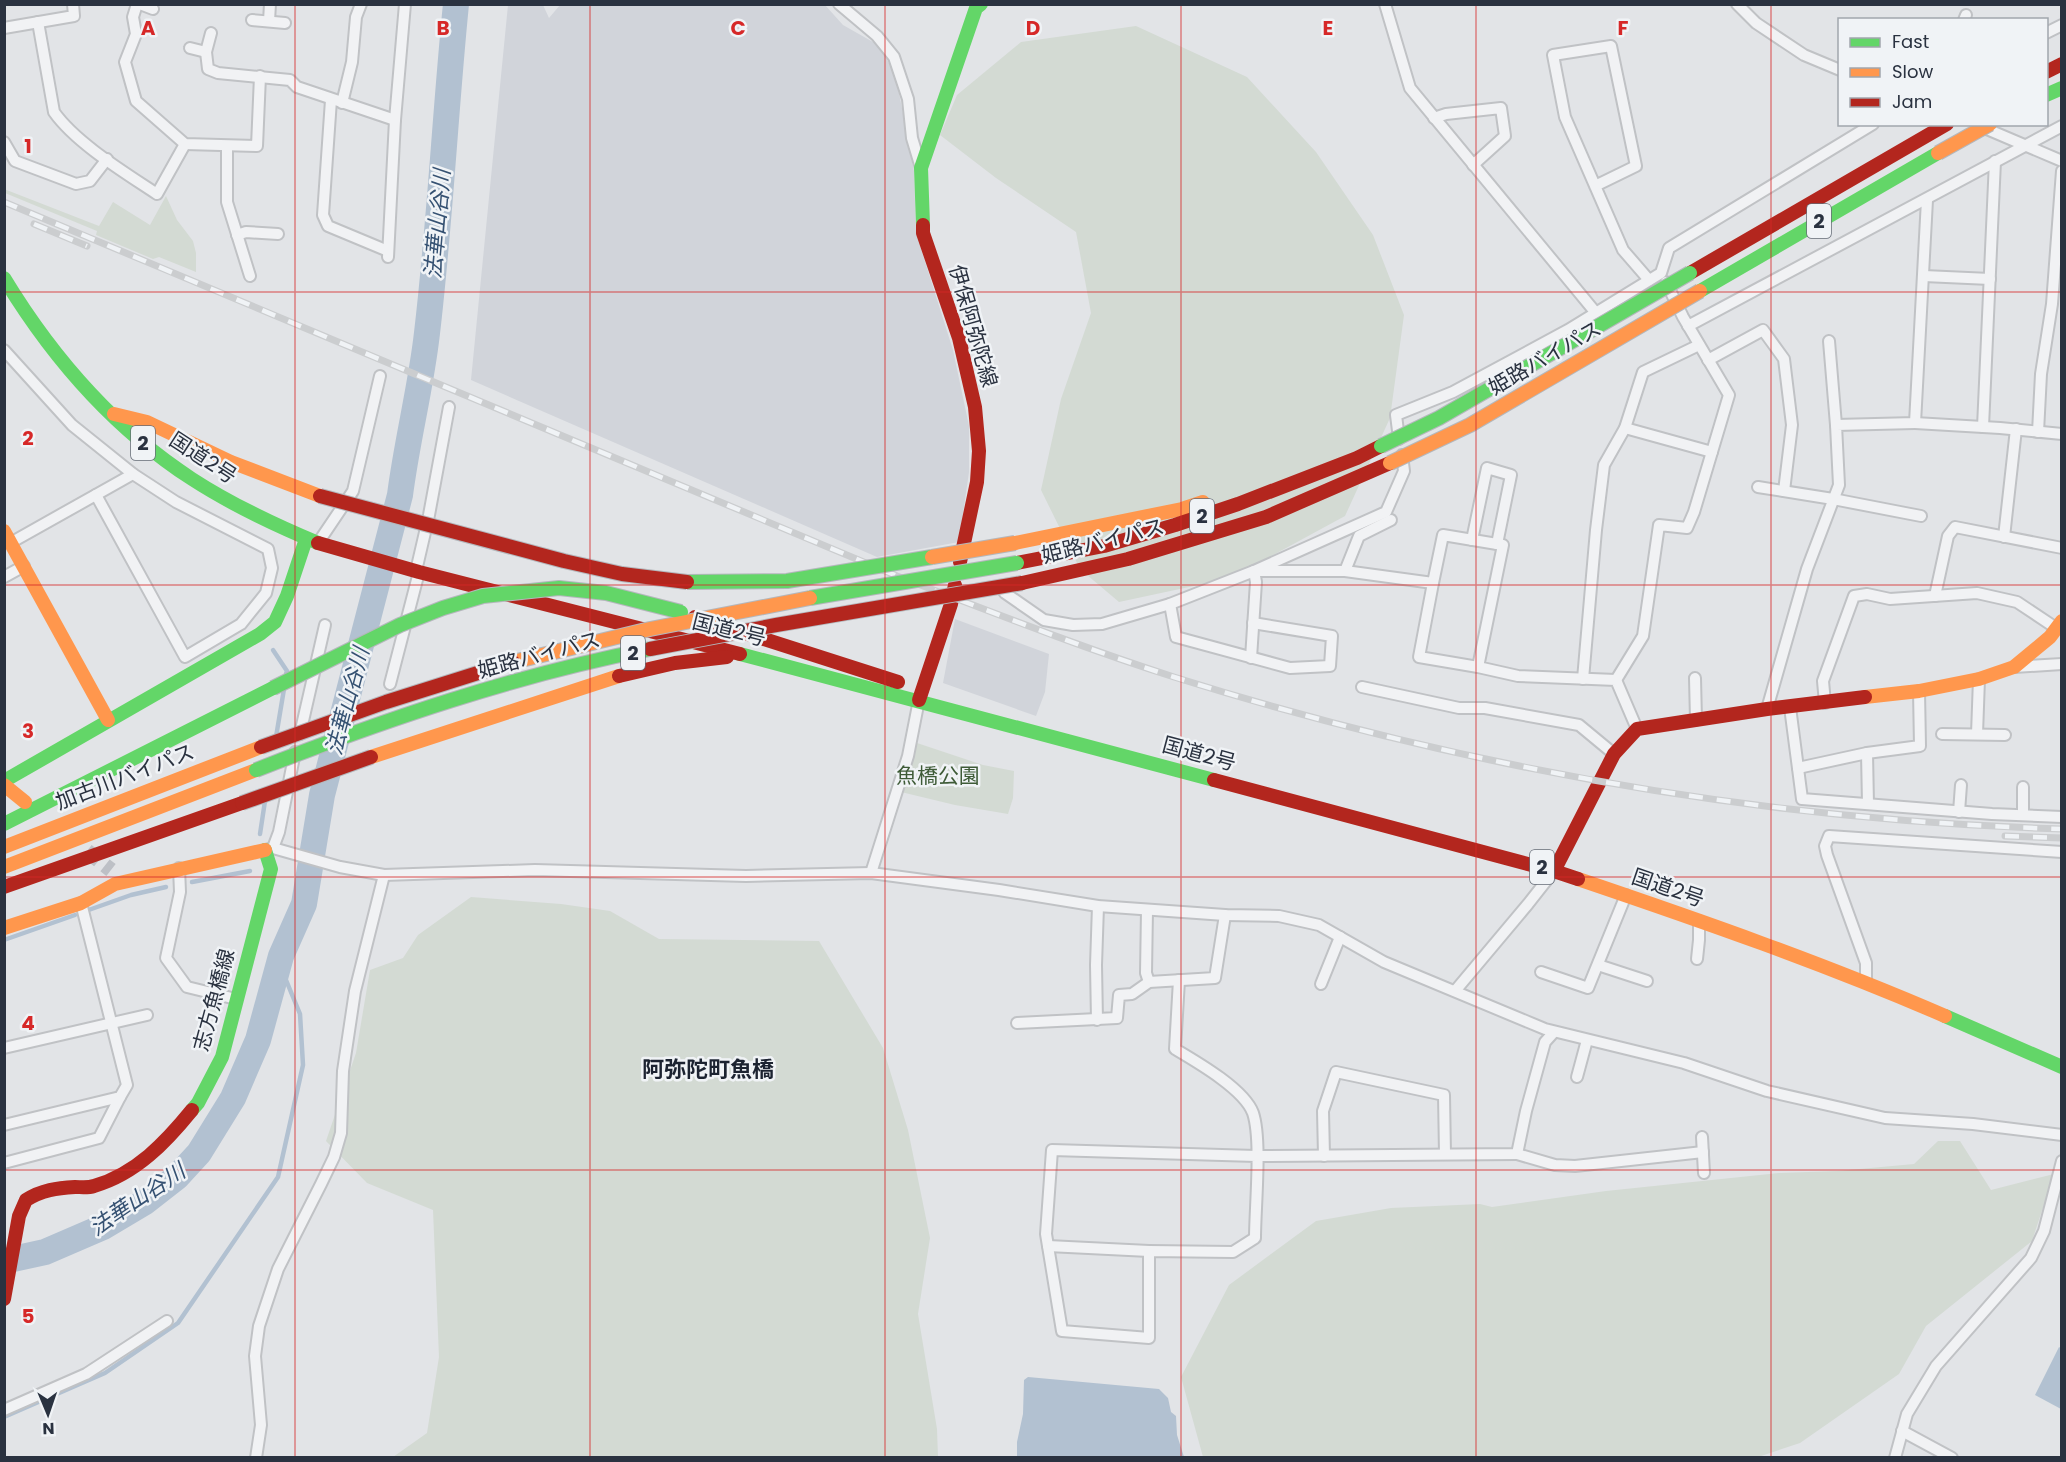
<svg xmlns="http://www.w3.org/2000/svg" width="2066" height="1462" font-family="Poppins,'Noto Sans JP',sans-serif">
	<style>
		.built { fill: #d1d4da }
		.green { fill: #d3dad3 }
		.water { fill: #b2c1d1 }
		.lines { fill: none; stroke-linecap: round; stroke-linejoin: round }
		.stream { stroke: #b2c1d1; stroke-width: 4.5 }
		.river { stroke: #b2c1d1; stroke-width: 26 }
		.secondary-tunnel { stroke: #bdc0c6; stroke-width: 15; stroke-dasharray: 15 8; stroke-linecap: butt }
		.street-casing { stroke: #c0c2c5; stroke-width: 14 }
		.street { stroke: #f1f2f4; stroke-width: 10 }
		.fast { stroke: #63d668; stroke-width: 14 }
		.slow { stroke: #ff974d; stroke-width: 14 }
		.jam { stroke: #b3261e; stroke-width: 14 }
		.rail-casing { stroke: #cbcdcf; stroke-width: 7 }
		.rail { stroke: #f0f3f6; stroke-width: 4.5; stroke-dasharray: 14; stroke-linecap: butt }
		.fast-bridge-casing { stroke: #b4b7bc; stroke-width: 16; stroke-linecap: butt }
		.slow-bridge-casing { stroke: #b4b7bc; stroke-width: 16; stroke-linecap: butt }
		.jam-bridge-casing { stroke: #b4b7bc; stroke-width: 16; stroke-linecap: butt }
		.fast-bridge { stroke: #63d668; stroke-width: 14 }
		.slow-bridge { stroke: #ff974d; stroke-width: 14 }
		.jam-bridge { stroke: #b3261e; stroke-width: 14 }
		.grid { fill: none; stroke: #d62828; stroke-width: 1.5; stroke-opacity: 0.55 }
		.labels { text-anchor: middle; stroke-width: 5; stroke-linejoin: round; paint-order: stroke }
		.shield { fill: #f0f3f6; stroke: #656c77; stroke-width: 1.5 }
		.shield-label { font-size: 20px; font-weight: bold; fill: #2a3240 }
		.street-label { font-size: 21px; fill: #2a3240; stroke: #f0f3f6 }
		.park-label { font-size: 21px; fill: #3e5b37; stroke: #f0f3f6 }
		.water-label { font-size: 22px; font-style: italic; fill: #355172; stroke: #f0f3f6 }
		.neighbourhood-label { font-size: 22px; font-weight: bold; fill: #1c2331; stroke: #f0f3f6 }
		.grid-label { font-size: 20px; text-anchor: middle; font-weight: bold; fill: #d62828; stroke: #f0f3f6; stroke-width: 5; stroke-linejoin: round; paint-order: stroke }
	</style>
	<rect width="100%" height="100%" fill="#e2e4e7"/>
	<g class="built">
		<polygon points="508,5 543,5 549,18 560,5 825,5 843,25 880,46 893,71 899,93 914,171 916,233 953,350 969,426 969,472 959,542 877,557 471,380"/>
		<polygon points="955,619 1049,654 1045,692 1036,716 943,683"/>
	</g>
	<g class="green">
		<polygon points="1136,26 1247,77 1316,152 1373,235 1404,315 1390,418 1345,516 1231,578 1119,602 1080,569 1041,490 1061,399 1091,313 1076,232 996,178 940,135 957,95 1021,42"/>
		<polygon points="4,189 99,226 113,202 150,225 166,196 177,220 193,241 196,253 196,272 159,257 153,259 96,235 97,231 5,193"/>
		<polygon points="917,743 983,765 1014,771 1013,798 1008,814 955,805 901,792"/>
		<polygon points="471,897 561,904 610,911 659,939 819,941 883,1048 908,1130 930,1238 918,1314 937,1429 938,1457 393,1457 427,1433 439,1357 433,1210 367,1183 326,1141 356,1053 370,970 403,958 418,935"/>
		<polygon points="1938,1141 1960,1141 1991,1190 2054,1174 2032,1241 1926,1326 1899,1374 1800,1443 1758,1457 1203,1457 1181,1377 1229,1285 1316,1221 1391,1208 1480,1204 1492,1207 1606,1191 1779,1173 1838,1171 1914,1164"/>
	</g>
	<g class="water">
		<polygon points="2059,1347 2062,1349 2061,1409 2035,1395"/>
		<polygon points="1028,1377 1159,1389 1168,1398 1171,1412 1176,1416 1177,1435 1184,1457 1017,1457 1017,1442 1023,1414 1024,1380"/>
	</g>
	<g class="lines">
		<g class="stream">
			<polyline points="273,650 287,671 286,674"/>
			<polyline points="276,737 284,689"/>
			<polyline points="260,834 265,801"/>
			<polyline points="192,882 250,871"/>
			<polyline points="83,912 131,895 166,887"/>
			<polyline points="4,940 75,915"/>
			<polyline points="4,1417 105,1373 178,1323 278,1177 303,1065 300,1014 279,963"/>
		</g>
		<path class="river" d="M4 1261 45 1252 103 1227 145 1202 177 1177 199 1153 233 1098 258 1040 281 956 304 904 322 795 400 495C407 440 421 387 427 333 440 223 445 114 456 4"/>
		<polyline class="secondary-tunnel" points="87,851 111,870"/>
		<g class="street-casing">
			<g id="street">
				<polyline points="137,4 133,17 136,34 125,62 136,101 185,144 257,146 260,76"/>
				<polyline points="140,4 153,9"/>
				<polyline points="839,4 877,36 894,57 908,99 912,138 921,168"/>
				<polyline points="1385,4 1410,88 1596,313"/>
				<polyline points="1737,4 1756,23 1804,55 1840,70"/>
				<polyline points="252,20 285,23"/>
				<polyline points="1964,20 1966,15"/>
				<polyline points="269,21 270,4"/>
				<path d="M38 22 54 112C76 143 124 172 157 194L185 144"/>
				<polyline points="4,28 74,16 73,4"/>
				<polyline points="211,33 206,52 208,69 218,73 290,80 297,87 303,89 395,120"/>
				<polyline points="2046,33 2062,25"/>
				<polyline points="190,48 206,52"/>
				<polyline points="331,100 323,215 328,226 388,251"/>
				<polyline points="342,103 352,62 356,17 361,4"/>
				<polyline points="1434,118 1446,114 1501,108 1505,136 1473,165"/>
				<polyline points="1982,127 2062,161"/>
				<polyline points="4,142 15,161 76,184 90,181 107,159"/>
				<polyline points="227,146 227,202 250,276"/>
				<polyline points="1595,186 1636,166 1611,46 1553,55 1565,117 1623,250 1649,280"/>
				<polyline points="237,235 246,232 278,234"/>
				<polyline points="388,257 395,120 405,4"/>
				<polyline points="1924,276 1990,279"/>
				<polyline points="1688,326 2062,126"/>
				<polyline points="1829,341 1836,425"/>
				<polyline points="4,350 72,425 133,474 176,502 268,549 272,568 266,593 241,624 185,657 96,495"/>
				<polyline points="1708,360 1763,330 1784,359 1792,425 1784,491"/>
				<polyline points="1915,423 2000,428 2062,434"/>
				<polyline points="1983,427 1995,161"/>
				<polyline points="1625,428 1712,452"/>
				<polyline points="2038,432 2041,374 2052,304 2062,171"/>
				<polyline points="1399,439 1396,415 1453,392 1507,363 1568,330 1661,273 1669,248 1873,124"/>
				<polyline points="1758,487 1833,499 1921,516"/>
				<polyline points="2004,537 2016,429"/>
				<polyline points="1472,540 1487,468 1511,475 1497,544"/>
				<polyline points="12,542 133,474"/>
				<polyline points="318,543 353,491 380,376"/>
				<polyline points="416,571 429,515 449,407"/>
				<polyline points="1345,571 1359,536 1391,520"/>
				<polyline points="4,577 24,566"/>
				<polyline points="1433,583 1419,657 1478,667"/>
				<polyline points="1000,586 1005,593 1044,620 1073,625 1102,624 1170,604 1254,571 1345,571 1433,583 1443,535 1503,545 1478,667 1518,676 1616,680 1637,729"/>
				<polyline points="1935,596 1948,536 1955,527 2062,548"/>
				<polyline points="1170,604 1176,637 1290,668 1330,666 1332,636 1253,623"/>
				<polyline points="1251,658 1256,582 1254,571 1386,512 1404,471 1402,455"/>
				<polyline points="2014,667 2062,664"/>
				<polyline points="1695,678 1696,720"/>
				<polyline points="1583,679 1596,530 1604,465 1625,428 1643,372 1699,345"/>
				<polyline points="1616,680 1643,636 1659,525 1687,528 1694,512 1729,395 1683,317 1666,282"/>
				<polyline points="390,684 419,572"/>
				<polyline points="1362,687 1459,708 1485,708 1579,725 1614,754"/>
				<polyline points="1825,703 1823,681 1854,596 1867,594 1890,599 1977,593 2017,602 2056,628"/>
				<polyline points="1790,707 1802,799 1992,814 2062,817"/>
				<polyline points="1767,709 1807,569 1839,485 1836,425 1915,423 1927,200"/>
				<polyline points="300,734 325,625"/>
				<polyline points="1942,734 2005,735"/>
				<polyline points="1977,734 1979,679"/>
				<polyline points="1867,753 1868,804"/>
				<polyline points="1798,768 1867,753 1920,746 1919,691"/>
				<polyline points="2023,787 2023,815"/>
				<polyline points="1959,812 1961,785"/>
				<polyline points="273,848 279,832 295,752"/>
				<polyline points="265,850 273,848 340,867 384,875 535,870 746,876 871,873 999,890 1098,906 1225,915 1279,916 1319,925 1384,962 1545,1029 1684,1063 1767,1091 1885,1118 1973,1124 2062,1135"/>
				<polyline points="179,868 180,892 166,958 187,987 236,999"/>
				<polyline points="871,873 908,756 919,700"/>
				<polyline points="1147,910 1146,973 1149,982"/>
				<polyline points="1697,959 1699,940 1699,921"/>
				<polyline points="1598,965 1647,981"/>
				<polyline points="1541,972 1588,988 1626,895"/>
				<path d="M1179 980 1175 1049C1197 1062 1244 1089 1253 1113 1262 1140 1255 1207 1255 1238L1233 1252 1149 1251V1338L1062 1331 1046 1234 1052 1150 1256 1156 1517 1154 1526 1111 1545 1042 1554 1032"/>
				<polyline points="1866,982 1866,963 1827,855 1825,846 1829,836 2062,852"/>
				<polyline points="1321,984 1340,937"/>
				<polyline points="1455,991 1528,904 1554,871"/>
				<polyline points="1097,1020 1096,965 1098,906"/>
				<polyline points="1017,1023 1117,1018 1119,995 1132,994 1149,982 1215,978 1225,915"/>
				<polyline points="4,1048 147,1015"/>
				<polyline points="1577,1077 1587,1040"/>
				<polyline points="4,1125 120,1097 127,1085 81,903"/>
				<polyline points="1702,1137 1704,1173"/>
				<polyline points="1517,1154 1555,1165 1575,1166 1703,1152"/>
				<polyline points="1324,1156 1323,1111 1336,1072 1444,1095 1445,1154"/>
				<polyline points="4,1163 99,1138 120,1097"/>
				<polyline points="1048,1246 1149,1251"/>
				<polyline points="4,1410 86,1374 167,1321"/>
				<polyline points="1902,1431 1952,1458"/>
				<polyline points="256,1458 261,1425 255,1356 259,1326 278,1269 321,1184 334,1157 341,1133 343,1071 355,991 384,875"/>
				<polyline points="1895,1458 1907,1414 1936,1366 2031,1258 2044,1231 2062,1161"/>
			</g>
		</g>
		<use href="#street" class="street"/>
		<g class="fast">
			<polyline points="2046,95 2062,88"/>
			<polyline points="923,225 921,168 976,8 981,4"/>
			<path d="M4 278C52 357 115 429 192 479 232 505 275 525 318 543"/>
			<polyline points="1700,291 1938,153"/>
			<polyline points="740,654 1214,780"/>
			<polyline points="4,781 260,634 275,622 287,596 306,539"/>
			<polyline points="4,824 273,688"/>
			<polyline points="1945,1016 2062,1067"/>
			<polyline points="192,1110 198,1103 222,1057 271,869 265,850"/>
		</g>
		<g class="slow">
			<polyline points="114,414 147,422 231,462 320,496"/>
			<polyline points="4,531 108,720"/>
			<polyline points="1015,543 1182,509 1203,502"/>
			<polyline points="1865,697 1919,691 1979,679 2014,667 2050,637 2062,621"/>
			<polyline points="371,757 619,676"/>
			<polyline points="4,785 25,802"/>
			<polyline points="4,847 261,747"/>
			<polyline points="4,867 256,770"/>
			<path d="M1578 879C1702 921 1825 964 1945 1016"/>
			<polyline points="4,928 81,903 115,884 265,850"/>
		</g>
		<g class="jam">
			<polyline points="2046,72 2062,64"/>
			<polyline points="923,225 923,233 959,338 975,407 979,451 977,482 960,562"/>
			<polyline points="1690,273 1947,124"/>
			<polyline points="318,543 419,572 740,654"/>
			<polyline points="1017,563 1104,546 1175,525 1238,504 1357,458 1381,446"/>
			<polyline points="1022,583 1128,559 1266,517 1390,463"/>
			<polyline points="695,617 898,682"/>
			<polyline points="619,676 675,663 727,657"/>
			<polyline points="919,700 951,604 955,585"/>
			<polyline points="1214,780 1554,871 1578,879"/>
			<polyline points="1554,871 1614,754 1637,729 1767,709 1865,697"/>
			<polyline points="4,887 242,803"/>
			<path d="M4 1299 19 1216 26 1200C42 1190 57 1188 75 1187 81 1187 88 1188 94 1186 136 1174 166 1142 192 1110"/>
		</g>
		<g class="rail-casing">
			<g id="rail">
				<path d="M4 202 897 576C989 611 1080 647 1174 677 1461 767 1761 820 2062 829"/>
				<polyline points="34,224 87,246"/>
				<polyline points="2005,836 2062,838"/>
			</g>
		</g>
		<use href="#rail" class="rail"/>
		<g class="fast-bridge-casing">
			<g id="fast-bridge">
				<polyline points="1381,446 1439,418 1690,273"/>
				<polyline points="687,582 787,581 932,557"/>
				<polyline points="810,598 1017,563"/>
				<polyline points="273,688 400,625 443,608 483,596 559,588 606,593 681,612"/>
				<path d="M256 770C384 720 515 675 650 649"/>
			</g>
		</g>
		<g class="slow-bridge-casing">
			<g id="slow-bridge">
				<polyline points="1938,153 1990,124"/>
				<polyline points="1390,463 1470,425 1700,291"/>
				<polyline points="932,557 1015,543"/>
				<polyline points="513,662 650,629 810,598"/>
			</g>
		</g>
		<g class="jam-bridge-casing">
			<g id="jam-bridge">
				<polyline points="320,496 564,561 622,574 687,582"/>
				<polyline points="650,649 776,625 1022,583"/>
				<polyline points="261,747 386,702 513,662"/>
				<polyline points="242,803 371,757"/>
			</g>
		</g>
		<use href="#fast-bridge" class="fast-bridge"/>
		<use href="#slow-bridge" class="slow-bridge"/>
		<use href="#jam-bridge" class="jam-bridge"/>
	</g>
	<path class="grid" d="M295 4V1458M590 4V1458M885 4V1458M1181 4V1458M1476 4V1458M1771 4V1458M4 292H2062M4 585H2062M4 877H2062M4 1170H2062"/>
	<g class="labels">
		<g class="shield">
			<rect x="1807" y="204" width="24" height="34" rx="4.5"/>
			<rect x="131" y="426" width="24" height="34" rx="4.5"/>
			<rect x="1190" y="499" width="24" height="34" rx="4.5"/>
			<rect x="621" y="636" width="24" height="34" rx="4.5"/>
			<rect x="1530" y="850" width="24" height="34" rx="4.5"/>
		</g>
		<g class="shield-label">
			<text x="1819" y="228">2</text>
			<text x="143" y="450">2</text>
			<text x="1202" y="523">2</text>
			<text x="633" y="660">2</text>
			<text x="1542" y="874">2</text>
		</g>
		<g class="street-label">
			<text transform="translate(973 326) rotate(74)" y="7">伊保阿弥陀線</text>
			<text transform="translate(1545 358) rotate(-30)" y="7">姫路バイパス</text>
			<text transform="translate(203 458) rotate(33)" y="7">国道2号</text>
			<text transform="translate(1103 541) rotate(-14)" y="7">姫路バイパス</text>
			<text transform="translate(729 630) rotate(14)" y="7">国道2号</text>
			<text transform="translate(539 655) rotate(-15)" y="7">姫路バイパス</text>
			<text transform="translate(1199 754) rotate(15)" y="7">国道2号</text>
			<text transform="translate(125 777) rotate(-21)" y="7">加古川バイパス</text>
			<text transform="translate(1668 888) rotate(19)" y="7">国道2号</text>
			<text transform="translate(214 1000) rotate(-75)" y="7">志方魚橋線</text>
		</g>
		<g class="park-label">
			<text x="938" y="783">魚橋公園</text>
		</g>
		<g class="water-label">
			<text transform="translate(437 224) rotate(-85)" y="8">法華山谷川</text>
			<text transform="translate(347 701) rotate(-75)" y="8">法華山谷川</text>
			<text transform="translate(137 1199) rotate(-34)" y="8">法華山谷川</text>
		</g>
		<g class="neighbourhood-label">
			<text x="708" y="1077">阿弥陀町魚橋</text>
		</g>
	</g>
	<g class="grid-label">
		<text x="148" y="35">A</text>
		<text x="443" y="35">B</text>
		<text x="738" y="35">C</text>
		<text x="1033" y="35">D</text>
		<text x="1328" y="35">E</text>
		<text x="1623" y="35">F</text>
		<text x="28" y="153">1</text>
		<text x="28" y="445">2</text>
		<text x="28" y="738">3</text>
		<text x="28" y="1030">4</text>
		<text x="28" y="1323">5</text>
	</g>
	<rect width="2066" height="1462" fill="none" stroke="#2a3240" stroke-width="12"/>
	<rect x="1838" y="18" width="210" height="108" fill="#f0f3f6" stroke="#a1a6ad" stroke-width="1.5"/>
	<rect x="1850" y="38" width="30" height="9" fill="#63d668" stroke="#a1a6ad" stroke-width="1.5"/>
	<text x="1892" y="48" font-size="18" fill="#2a3240">Fast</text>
	<rect x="1850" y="68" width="30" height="9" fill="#ff974d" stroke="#a1a6ad" stroke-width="1.5"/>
	<text x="1892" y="78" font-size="18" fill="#2a3240">Slow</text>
	<rect x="1850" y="98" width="30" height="9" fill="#b3261e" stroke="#a1a6ad" stroke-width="1.5"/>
	<text x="1892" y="108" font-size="18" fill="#2a3240">Jam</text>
	<g transform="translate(48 1414) rotate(178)" stroke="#f0f3f6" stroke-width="4.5" paint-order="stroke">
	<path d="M0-4.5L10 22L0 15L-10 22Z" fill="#2a3240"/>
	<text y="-9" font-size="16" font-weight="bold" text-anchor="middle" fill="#2a3240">N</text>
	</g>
</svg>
